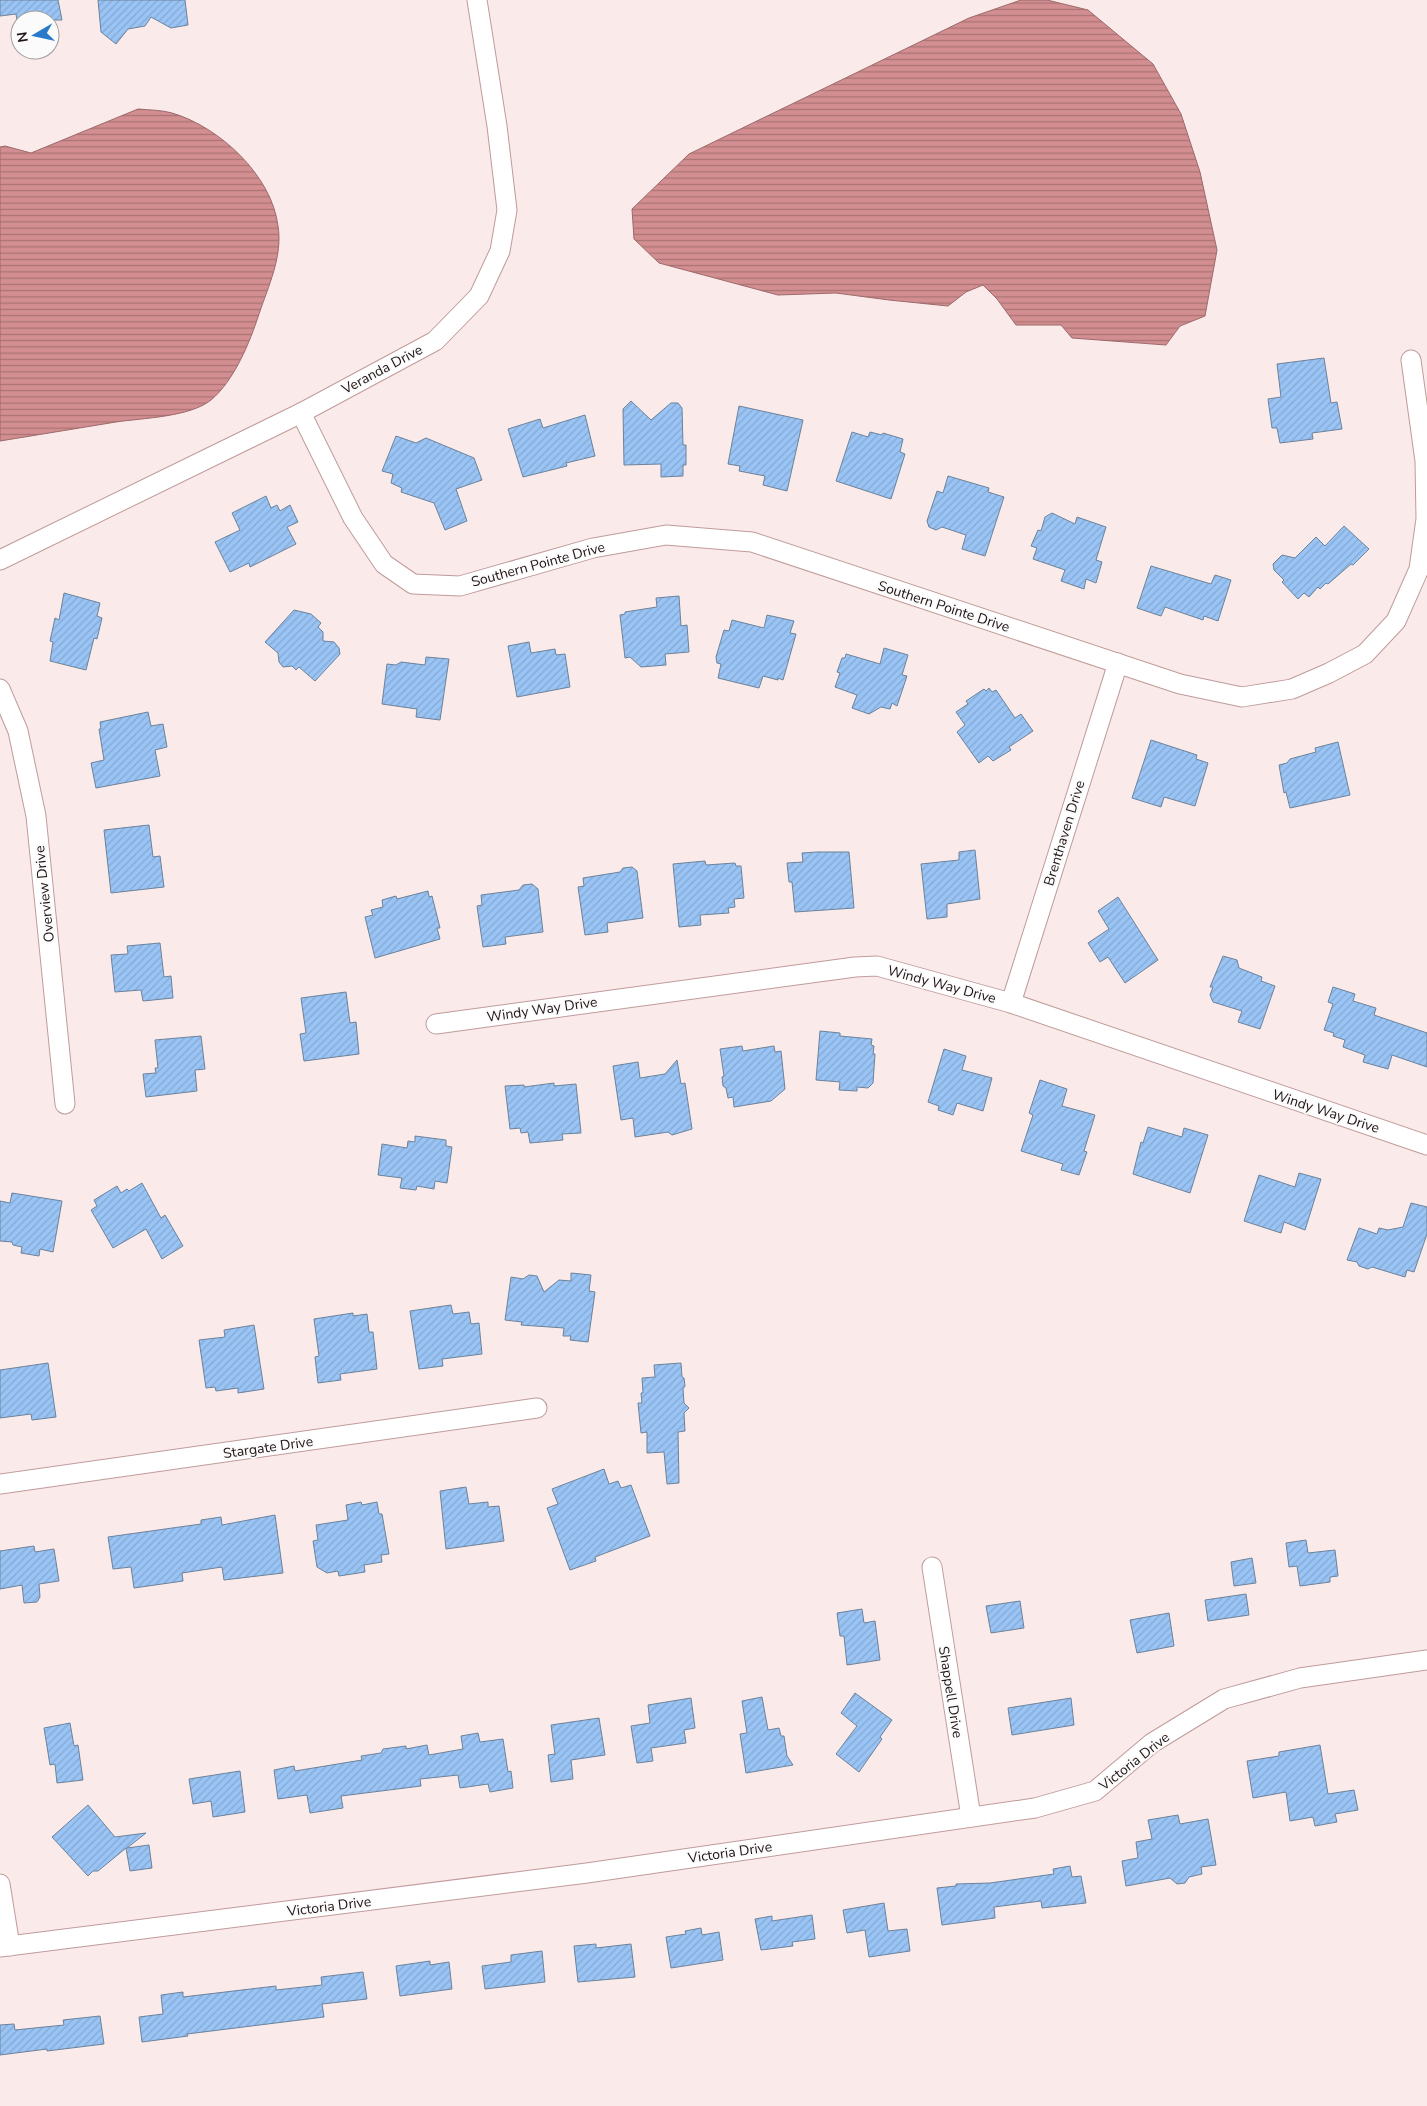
<svg xmlns="http://www.w3.org/2000/svg" width="1427" height="2106" font-family="'Nunito Sans',sans-serif">
	<style>
		.water { fill: url(#water-rules); stroke: #9d696b }
		.building { fill: url(#building-hatch); stroke: #6c829a }
		.lines { fill: none; stroke-linecap: round; stroke-linejoin: round }
		.street-casing { stroke: #c09b9b; stroke-width: 21 }
		.street { stroke: #fff; stroke-width: 19 }
		.labels { text-anchor: middle; stroke-width: 4; stroke-linejoin: round; paint-order: stroke }
		.street-label { font-size: 14px; fill: #201314; stroke: #fbfbfb }
	</style>
	<defs>
		<pattern id="water-rules" width="6" height="5" patternUnits="userSpaceOnUse" patternTransform="scale(1.25)"><rect width="6" height="5" fill="#d28e90"/><path d="M0 2.5h6" fill="none" stroke="#aa7374"/></pattern>
		<pattern id="building-hatch" width="6" height="6" patternUnits="userSpaceOnUse" patternTransform="scale(1.25)"><rect width="6" height="6" fill="#99c4f5"/><path d="M-1 1l2-2M0 6l6-6M5 7l2-2" fill="none" stroke="#84a8d1"/></pattern>
	</defs>
	<rect width="100%" height="100%" fill="#faeaea"/>
	<g class="water">
		<polygon points="1021,0 1047,0 1088,10 1153,64 1181,114 1200,172 1217,250 1205,316 1180,326 1166,345 1072,338 1061,325 1016,325 997,299 983,285 966,292 948,306 889,300 836,293 778,295 659,263 634,239 632,209 689,154 969,18"/>
		<path d="M138 109C149 110 162 110 172 113 220 127 272 176 278 226 283 256 268 287 259 314 250 342 234 381 211 400 190 417 143 418 116 422 77 428 39 435 0 441V147L5 146 31 153Z"/>
	</g>
	<g class="building">
		<polygon points="0,0 58,0 62,20 17,20 16,14 0,16"/>
		<polygon points="98,0 185,0 188,25 171,28 151,17 145,26 128,29 116,44 101,32"/>
		<polygon points="1324,358 1331,403 1337,402 1342,429 1312,433 1313,439 1280,443 1277,428 1272,428 1268,399 1281,397 1277,364"/>
		<polygon points="631,401 651,420 671,403 678,403 682,408 683,445 686,445 686,465 683,465 683,476 661,477 661,464 624,465 623,409"/>
		<polygon points="739,406 803,420 787,491 763,485 765,476 739,471 740,466 728,464"/>
		<polygon points="585,415 595,456 566,463 567,466 523,477 508,429 540,419 543,428"/>
		<polygon points="852,432 868,437 870,432 882,435 883,433 903,439 900,452 905,454 891,499 836,481"/>
		<polygon points="396,436 416,443 426,438 474,458 482,480 456,489 467,521 445,530 434,503 401,492 402,488 391,483 393,474 382,471"/>
		<polygon points="948,476 989,488 988,492 1004,497 985,556 962,549 966,535 942,527 936,530 929,527 927,521 937,491 943,493"/>
		<polygon points="266,496 271,508 277,505 280,511 290,505 298,522 287,527 296,544 250,567 249,563 230,572 215,542 240,530 232,513"/>
		<polygon points="1052,513 1075,524 1077,517 1106,527 1096,560 1102,562 1096,583 1086,579 1084,589 1061,581 1065,570 1033,559 1037,548 1031,546 1038,530 1041,531 1045,517"/>
		<polygon points="1344,526 1369,549 1353,565 1351,564 1328,584 1326,583 1320,589 1318,587 1309,597 1304,593 1298,599 1282,582 1284,580 1274,570 1273,564 1282,555 1295,558 1316,537 1325,546"/>
		<polygon points="1151,566 1211,584 1215,575 1231,580 1218,621 1204,616 1203,620 1165,607 1161,616 1137,608"/>
		<polygon points="64,593 100,603 97,616 102,618 97,639 94,638 86,670 50,661 53,642 50,641 55,618 59,620"/>
		<polygon points="679,596 681,626 687,625 689,652 665,654 666,665 641,667 630,657 625,658 620,615 625,614 625,612 657,607 656,598"/>
		<polygon points="294,610 311,614 321,623 318,627 323,632 323,641 334,642 339,648 340,654 315,681 299,667 296,670 292,666 283,667 279,662 278,653 265,642"/>
		<polygon points="767,615 794,621 790,633 796,634 783,680 778,678 778,680 763,676 759,688 718,678 721,664 717,663 716,657 724,630 729,631 732,620 764,628"/>
		<polygon points="529,642 531,653 555,649 556,655 565,654 570,687 517,697 508,646"/>
		<polygon points="884,648 908,655 902,675 907,676 897,706 892,703 890,709 881,707 869,714 852,708 857,695 835,687 840,673 837,672 842,658 845,658 846,654 880,664"/>
		<polygon points="426,657 449,659 440,720 416,717 417,709 382,704 387,664 396,665 401,662 425,665"/>
		<polygon points="989,688 992,692 996,690 1015,718 1021,714 1033,731 1009,747 1011,750 993,761 988,756 979,763 957,732 965,725 956,712 968,704 966,701 984,689 986,691"/>
		<polygon points="148,712 151,726 163,724 167,747 155,750 160,776 96,788 91,763 104,760 99,729 101,729 100,722"/>
		<polygon points="1151,740 1197,755 1196,759 1208,763 1195,806 1164,797 1161,807 1132,798"/>
		<polygon points="1338,742 1350,795 1290,808 1286,792 1284,793 1279,765 1287,763 1290,759 1316,752 1315,748"/>
		<polygon points="149,825 153,857 160,856 164,887 111,893 104,830"/>
		<polygon points="975,850 980,899 947,904 947,917 927,919 921,864 959,860 959,852"/>
		<polygon points="817,852 849,852 854,908 795,912 792,882 789,882 787,863 803,862 802,853"/>
		<polygon points="705,861 706,865 735,863 736,866 741,866 744,898 734,899 735,907 728,908 729,913 700,915 701,925 679,927 673,864"/>
		<polygon points="632,867 637,871 643,918 607,923 608,932 585,935 578,887 584,886 583,878 620,872 623,868"/>
		<polygon points="532,884 538,889 543,932 505,937 506,944 483,947 477,906 482,905 481,895 519,890 523,885"/>
		<polygon points="428,891 429,897 432,896 440,928 437,928 440,939 375,958 365,917 373,915 371,910 383,907 382,900 396,896 397,899"/>
		<polygon points="1118,897 1158,960 1125,983 1108,957 1100,962 1088,943 1109,929 1098,911"/>
		<polygon points="160,943 164,977 171,976 173,998 143,1001 141,990 115,992 111,955 128,954 127,946"/>
		<polygon points="1223,956 1237,960 1239,968 1262,977 1261,981 1275,986 1260,1029 1238,1022 1242,1011 1213,1002 1210,995 1213,987 1210,987"/>
		<polygon points="1333,987 1355,994 1353,1001 1376,1008 1374,1015 1427,1033 1427,1067 1392,1055 1388,1069 1363,1062 1365,1055 1343,1047 1345,1040 1333,1036 1334,1033 1324,1030 1333,1004 1328,1002"/>
		<polygon points="346,992 350,1023 356,1022 359,1054 304,1061 300,1034 306,1033 301,998"/>
		<polygon points="820,1031 840,1033 840,1036 872,1039 871,1045 874,1046 873,1054 875,1054 873,1083 868,1088 857,1087 857,1091 839,1090 840,1082 816,1080"/>
		<polygon points="201,1036 205,1069 195,1070 197,1091 146,1097 143,1074 156,1073 155,1068 158,1068 155,1040"/>
		<polygon points="742,1046 743,1051 774,1046 775,1052 781,1051 785,1089 771,1101 734,1107 733,1097 728,1098 726,1088 723,1086 722,1077 724,1076 720,1049"/>
		<polygon points="944,1049 966,1056 962,1070 992,1078 983,1111 957,1103 953,1115 938,1110 939,1106 928,1102"/>
		<polygon points="677,1060 681,1084 685,1083 692,1129 672,1135 668,1132 635,1137 633,1118 621,1120 613,1066 638,1062 640,1078 665,1074"/>
		<polygon points="1040,1080 1067,1089 1062,1106 1095,1115 1084,1151 1087,1152 1079,1175 1061,1170 1063,1164 1021,1151 1033,1115 1029,1113"/>
		<polygon points="554,1083 554,1086 576,1084 581,1133 562,1134 563,1140 530,1143 528,1132 521,1133 520,1128 510,1129 505,1086 524,1085 524,1087"/>
		<polygon points="1148,1127 1182,1137 1184,1128 1208,1135 1190,1193 1133,1174 1141,1142 1143,1143"/>
		<polygon points="415,1136 446,1140 446,1146 452,1147 447,1183 435,1181 434,1189 417,1186 416,1190 400,1188 402,1178 378,1175 382,1144 407,1148 408,1141 415,1142"/>
		<polygon points="1299,1173 1321,1179 1305,1230 1284,1222 1281,1233 1244,1221 1259,1175 1295,1187"/>
		<polygon points="142,1183 161,1218 165,1215 183,1246 162,1259 146,1229 113,1248 91,1210 97,1206 94,1200 117,1186 121,1193 127,1189 129,1191"/>
		<polygon points="12,1193 62,1201 53,1252 40,1249 39,1256 21,1253 22,1247 13,1245 12,1242 0,1241 0,1201 10,1203"/>
		<polygon points="1411,1203 1427,1207 1427,1234 1414,1272 1407,1270 1405,1277 1372,1267 1368,1269 1359,1266 1357,1262 1347,1260 1359,1228 1377,1234 1379,1228 1388,1230 1403,1227"/>
		<polygon points="571,1273 591,1275 589,1291 595,1292 588,1342 570,1340 571,1336 563,1336 564,1328 521,1325 522,1322 505,1320 511,1277 523,1279 529,1275 537,1276 544,1292 559,1280 571,1281"/>
		<polygon points="451,1305 453,1314 469,1312 471,1324 479,1323 482,1354 442,1359 443,1366 419,1369 410,1311"/>
		<polygon points="353,1313 353,1316 367,1314 369,1332 373,1332 377,1369 340,1374 341,1380 318,1383 315,1357 319,1356 314,1319"/>
		<polygon points="254,1325 264,1389 238,1393 238,1388 216,1391 215,1387 206,1388 199,1340 225,1337 224,1330"/>
		<polygon points="48,1363 56,1417 32,1420 31,1414 0,1418 0,1370"/>
		<polygon points="681,1363 682,1377 684,1378 685,1386 683,1389 684,1403 689,1408 684,1413 685,1431 678,1432 679,1483 667,1484 664,1452 647,1453 647,1432 641,1433 638,1403 642,1403 641,1393 643,1393 642,1378 655,1377 654,1365"/>
		<polygon points="604,1469 609,1484 618,1481 621,1488 631,1485 650,1536 595,1557 596,1561 570,1570 547,1508 558,1504 552,1489"/>
		<polygon points="466,1487 469,1504 488,1502 488,1507 499,1506 504,1541 446,1549 440,1491"/>
		<polygon points="361,1502 362,1505 377,1502 379,1514 382,1514 389,1554 381,1555 382,1562 364,1565 365,1572 339,1576 338,1571 327,1573 317,1567 313,1541 318,1540 316,1525 348,1520 346,1505"/>
		<polygon points="275,1515 283,1573 224,1580 222,1567 182,1573 183,1581 134,1588 131,1567 113,1569 108,1537 201,1524 201,1520 221,1517 222,1525"/>
		<polygon points="1306,1540 1308,1553 1335,1550 1338,1576 1330,1577 1330,1582 1300,1586 1297,1566 1289,1567 1286,1543"/>
		<polygon points="34,1546 35,1552 54,1549 59,1581 39,1584 40,1597 37,1602 24,1603 22,1585 0,1589 0,1551"/>
		<polygon points="1252,1558 1256,1583 1234,1586 1231,1562"/>
		<polygon points="1246,1594 1249,1615 1208,1621 1205,1600"/>
		<polygon points="1020,1601 1024,1628 991,1633 986,1606"/>
		<polygon points="862,1609 864,1623 875,1621 880,1660 847,1665 844,1636 840,1636 837,1613"/>
		<polygon points="1169,1613 1174,1646 1137,1653 1130,1620"/>
		<polygon points="855,1693 892,1720 880,1737 882,1739 859,1772 836,1754 857,1726 841,1713"/>
		<polygon points="762,1697 768,1730 779,1728 781,1736 784,1736 787,1756 793,1765 746,1773 740,1734 747,1733 742,1701"/>
		<polygon points="691,1698 695,1728 684,1730 686,1743 651,1748 653,1761 637,1763 631,1726 650,1723 648,1705"/>
		<polygon points="1071,1698 1074,1725 1012,1735 1008,1708"/>
		<polygon points="599,1718 605,1755 571,1760 573,1779 551,1782 548,1755 555,1754 551,1725"/>
		<polygon points="70,1723 74,1746 78,1745 83,1780 57,1783 55,1764 50,1765 44,1728"/>
		<polygon points="478,1733 480,1742 503,1739 508,1772 511,1771 513,1788 490,1792 488,1784 460,1788 458,1775 420,1779 421,1786 341,1796 343,1808 310,1813 307,1795 278,1799 274,1770 294,1766 295,1771 362,1760 361,1756 381,1753 383,1749 406,1746 406,1749 427,1745 429,1755 463,1749 461,1736"/>
		<polygon points="1320,1745 1328,1794 1354,1790 1358,1810 1335,1814 1337,1822 1315,1826 1313,1817 1290,1821 1286,1792 1253,1798 1247,1761 1279,1756 1279,1752"/>
		<polygon points="240,1771 245,1812 213,1817 211,1801 193,1804 189,1779"/>
		<polygon points="88,1805 115,1837 146,1833 127,1848 149,1845 152,1868 130,1871 126,1848 98,1871 93,1871 88,1876 52,1837"/>
		<polygon points="1178,1815 1180,1824 1208,1819 1216,1865 1201,1867 1202,1874 1189,1877 1185,1883 1177,1884 1170,1878 1126,1886 1122,1861 1138,1858 1136,1842 1152,1839 1148,1820"/>
		<polygon points="1070,1866 1072,1877 1081,1876 1086,1903 1042,1908 1041,1901 994,1907 995,1918 942,1925 937,1888 956,1886 956,1884 990,1883 1054,1874 1053,1869"/>
		<polygon points="884,1903 888,1931 907,1929 910,1951 869,1957 865,1930 847,1933 843,1910"/>
		<polygon points="812,1915 815,1939 792,1942 793,1946 761,1950 755,1919 772,1916 772,1921"/>
		<polygon points="701,1928 702,1935 719,1932 723,1960 671,1968 666,1937 686,1934 685,1931"/>
		<polygon points="596,1944 596,1948 631,1944 635,1977 578,1982 574,1946"/>
		<polygon points="542,1951 545,1982 485,1989 482,1966 511,1962 511,1955"/>
		<polygon points="430,1961 430,1965 449,1962 452,1989 400,1996 396,1966"/>
		<polygon points="363,1972 367,1999 322,2004 324,2017 187,2034 188,2036 142,2042 139,2017 163,2014 161,1995 183,1992 183,1997 276,1986 276,1990 322,1985 321,1977"/>
		<polygon points="100,2016 104,2044 47,2051 47,2049 0,2055 0,2025 14,2024 15,2030 64,2025 63,2020"/>
	</g>
	<g class="lines">
		<g class="street-casing">
			<g id="street">
				<polyline points="301,413 353,518 384,564 413,584 460,586 593,548 666,535 752,542 1180,684 1242,697 1292,689 1329,673 1365,654 1396,621 1419,569 1426,519 1425,461 1411,360"/>
				<polyline points="0,560 301,413 435,341 479,296 500,251 507,210 497,126 477,0"/>
				<polyline points="0,689 18,731 36,816 65,1104"/>
				<polyline points="1011,1003 1118,663"/>
				<polyline points="436,1024 855,967 877,966 1011,1003 1427,1145"/>
				<polyline points="0,1484 537,1408"/>
				<polyline points="932,1567 971,1817"/>
				<polyline points="0,1884 10,1946"/>
				<polyline points="0,1947 587,1873 1035,1808 1095,1791 1152,1743 1224,1699 1300,1678 1427,1660"/>
			</g>
		</g>
		<use href="#street" class="street"/>
	</g>
	<g class="labels">
		<g class="street-label">
			<text transform="translate(382 369) rotate(-28)" y="5">Veranda Drive</text>
			<text transform="translate(538 564) rotate(-15)" y="5">Southern Pointe Drive</text>
			<text transform="translate(944 606) rotate(18)" y="5">Southern Pointe Drive</text>
			<text transform="translate(1064 833) rotate(-73)" y="5">Brenthaven Drive</text>
			<text transform="translate(44 894) rotate(-96)" y="5">Overview Drive</text>
			<text transform="translate(942 984) rotate(15)" y="5">Windy Way Drive</text>
			<text transform="translate(542 1009) rotate(-8)" y="5">Windy Way Drive</text>
			<text transform="translate(1326 1111) rotate(18)" y="5">Windy Way Drive</text>
			<text transform="translate(268 1447) rotate(-8)" y="5">Stargate Drive</text>
			<text transform="translate(951 1692) rotate(81)" y="5">Shappell Drive</text>
			<text transform="translate(1134 1761) rotate(-38)" y="5">Victoria Drive</text>
			<text transform="translate(730 1852) rotate(-8)" y="5">Victoria Drive</text>
			<text transform="translate(329 1906) rotate(-7)" y="5">Victoria Drive</text>
		</g>
	</g>
	<g transform="translate(35 35) rotate(261)"><circle r="24" fill="#fbfbfb" stroke="#a39e9f"/>
	<path d="M0-4L9 19L0 12L-9 19Z" fill="#297ac9"/>
	<text y="-8" font-size="14" font-weight="bold" text-anchor="middle" fill="#201314">N</text>
	</g>
</svg>
